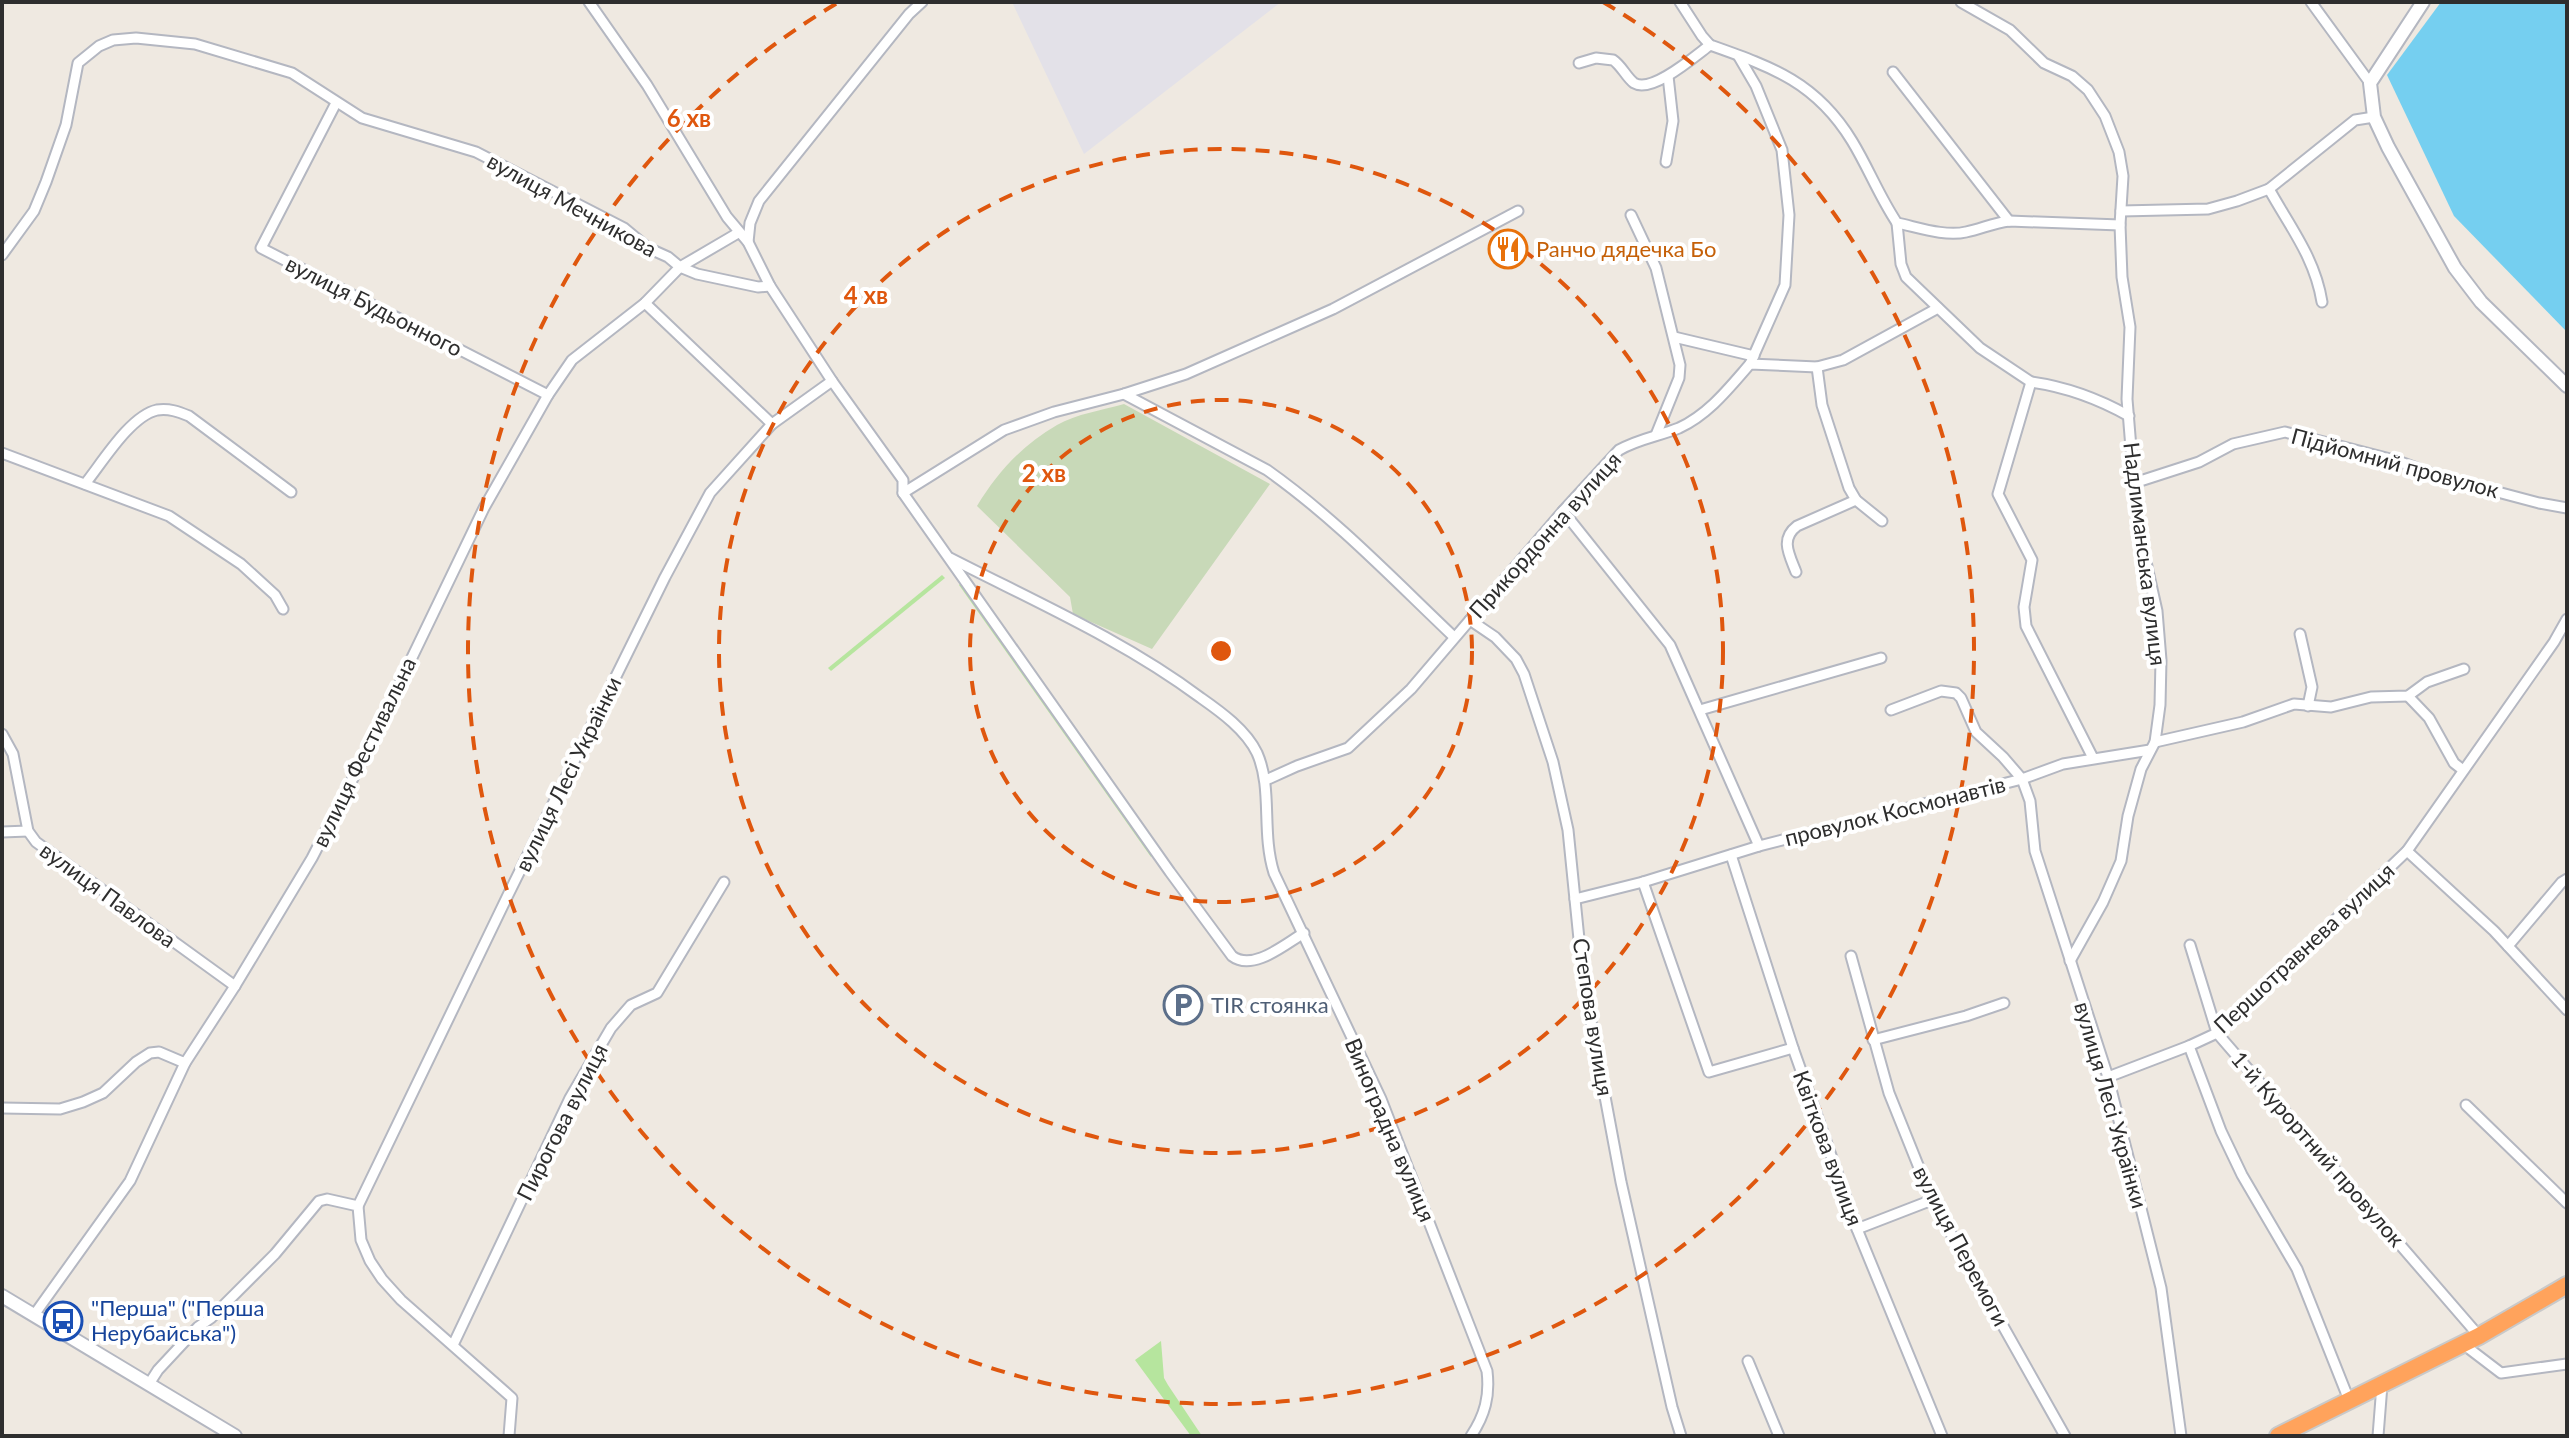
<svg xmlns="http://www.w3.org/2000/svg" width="2569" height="1438" font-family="Lato,sans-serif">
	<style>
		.industrial { fill: #e3e1e8 }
		.green { fill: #b6e59e }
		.cemetery { fill: #c8d9b8 }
		.water { fill: #75cff0 }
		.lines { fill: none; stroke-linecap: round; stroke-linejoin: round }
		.street-casing { stroke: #b4b7c1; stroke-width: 13 }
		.secondary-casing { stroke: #b4b7c1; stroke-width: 16 }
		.highway-casing { stroke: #c9c9c9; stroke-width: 20 }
		.street { stroke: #fff; stroke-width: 9 }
		.secondary { stroke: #fff; stroke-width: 12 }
		.highway { stroke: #ffa35c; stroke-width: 16 }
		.ring { fill: none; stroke: #df570e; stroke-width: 4; stroke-dasharray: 14 10 }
		.labels { text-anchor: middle; stroke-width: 8; stroke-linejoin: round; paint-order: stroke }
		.street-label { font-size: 22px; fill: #2e2e2e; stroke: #fff }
		.food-label { font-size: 22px; fill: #c56008; stroke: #fff; text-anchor: start }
		.service-label { font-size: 22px; fill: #4e5e75; stroke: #fff; text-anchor: start }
		.transit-label { font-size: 22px; fill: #164399; stroke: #fff; text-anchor: start }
		.centre { fill: #df570e; stroke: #fff; stroke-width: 4 }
		.ring-label { font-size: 24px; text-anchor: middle; font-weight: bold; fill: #df570e; stroke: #fff; stroke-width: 8; stroke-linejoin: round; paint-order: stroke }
	</style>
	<rect width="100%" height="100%" fill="#efe9e1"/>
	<polygon class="industrial" points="1012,2 1281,2 1084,154"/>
	<g class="green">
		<polygon points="942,575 945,578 831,671 828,668"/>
		<polygon points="961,583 1153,854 1151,857 959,585"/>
		<polygon points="1161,1341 1164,1378 1168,1385 1202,1436 1191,1436 1135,1360"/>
	</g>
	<path class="cemetery" d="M1124 404 1270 484 1152 649 1073 614 1070 597 977 506C997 473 1022 445 1057 425 1076 414 1103 410 1124 404Z"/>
	<polygon class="water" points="2441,2 2567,2 2567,332 2454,216 2387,75"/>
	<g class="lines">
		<g class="street-casing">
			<g id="street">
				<path d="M589 2 647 85 727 217 748 242 770 286 832 381 903 480V493L1170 872 1232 956C1253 972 1285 944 1304 933"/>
				<path d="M1680 2 1702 36 1710 45C1772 67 1816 82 1852 141 1868 167 1879 196 1897 223 1917 227 1945 237 1966 232 1981 229 1993 223 2009 221L2120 225"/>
				<polyline points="1961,2 2010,30 2044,63 2072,76 2088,90 2105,116 2119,152 2123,176 2120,225 2122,277 2130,327 2127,399 2137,522 2157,611 2161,660 2160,705 2155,742 2141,769 2128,816 2121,861 2103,902 2070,961"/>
				<polyline points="2311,2 2370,83"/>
				<polyline points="1739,57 1756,86 1782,150 1789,215 1785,285 1750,364"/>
				<path d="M1579 63 1596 58 1613 60C1622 66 1626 77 1634 83 1652 94 1695 56 1710 45"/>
				<polyline points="1893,72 2009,221"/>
				<polyline points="336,103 261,248 548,395"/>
				<polyline points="1666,162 1673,121 1668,76"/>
				<path d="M2269 189C2290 227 2315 258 2322 302"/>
				<polyline points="2121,211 2208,209 2237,201 2269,189 2355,120 2374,117"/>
				<polyline points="1631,215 1656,268 1680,365 1679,378 1656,435"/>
				<polyline points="1897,223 1901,264 1906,277 1980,348 2031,382 1998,494 2032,560 2024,607 2026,626 2093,758"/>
				<polyline points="748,242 750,223 759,201 909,14 922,2"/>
				<polyline points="2,255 34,211 46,182 66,125 78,63 99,46 113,40 136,38 195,44 292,73 362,118 476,152 624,228 648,248 668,257 680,267 697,274 758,287 770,286"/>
				<polyline points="645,303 772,424"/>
				<polyline points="1674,337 1754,356"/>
				<polyline points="1817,367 1822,405 1849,488 1856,500 1882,521"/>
				<path d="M2031 382C2067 387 2097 398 2129 416"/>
				<path d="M1124 394 1267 470C1335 518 1394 580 1454 637"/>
				<polyline points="2,453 169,516 241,564 275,595 283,609"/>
				<polyline points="2134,483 2199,462 2233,444 2285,432 2398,461 2441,477 2539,503 2567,508"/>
				<path d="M85 484C102 463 130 416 157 410 169 408 179 412 189 416L291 492"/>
				<polyline points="903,493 1004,430 1054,412 1124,394 1186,374 1333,309 1518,211"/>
				<polyline points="1563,511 1670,645 1759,846"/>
				<path d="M950 558C1036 602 1123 640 1201 698 1221 712 1246 730 1257 753 1273 789 1261 832 1274 873L1381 1099 1487 1371C1490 1396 1485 1415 1471 1436"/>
				<path d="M1796 572C1789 554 1780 539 1797 526L1856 500"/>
				<polyline points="1470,620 1495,637 1516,659 1524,674 1553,762 1568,830 1583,979 1621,1182 1672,1407 1681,1436"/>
				<polyline points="2300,634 2312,687 2308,706"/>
				<polyline points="2408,696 2429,718 2454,763 2463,770"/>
				<polyline points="1700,710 1881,658"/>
				<polyline points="1891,710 1941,691 1956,693 1961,698 1976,732 2003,757 2022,779 2030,801 2035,851 2108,1077 2161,1288 2181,1436"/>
				<polyline points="2,734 13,754 28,831 36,842 235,986"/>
				<polyline points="2155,742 2243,722 2294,704 2331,707 2371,697 2408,696 2427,682 2464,669"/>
				<path d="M1266 780 1297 766 1348 748 1411 689 1563 511 1619 450C1638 439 1659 436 1679 428 1709 414 1729 388 1750 364L1817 367 1843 360 1938 308"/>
				<polyline points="2,832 28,831"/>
				<polyline points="2407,851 2494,931 2567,1010"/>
				<polyline points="1731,855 1793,1048 1857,1229 1942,1436"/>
				<polyline points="1643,882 1709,1072 1793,1048"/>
				<polyline points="1575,899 1643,882 1759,846 2022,779 2063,764 2150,750"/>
				<polyline points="2190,945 2217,1033 2479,1336"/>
				<polyline points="2508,946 2562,882 2567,879"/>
				<polyline points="1851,956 1889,1093 1932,1200 2065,1436"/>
				<polyline points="1873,1040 1966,1016 2004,1003"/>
				<polyline points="2189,1046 2221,1131 2242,1175 2297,1269 2349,1400"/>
				<polyline points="2108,1077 2189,1046 2217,1033 2407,851 2554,642 2567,619"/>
				<polyline points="2466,1105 2567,1203"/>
				<polyline points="2,1108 60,1109 83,1102 103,1093 136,1062 150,1053 159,1052 185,1063"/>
				<polyline points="358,1206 508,895 665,577 710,493 772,424 832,381"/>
				<polyline points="1857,1229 1932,1200"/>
				<polyline points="34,1315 130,1181 185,1063 235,986 312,858 367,751 484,508 548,395 572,360 645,303 680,267 738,233"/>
				<polyline points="2463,1344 2501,1373 2567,1364"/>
				<polyline points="453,1345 570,1098 611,1028 631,1005 657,993 724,882"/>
				<polyline points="1748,1361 1779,1436"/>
				<polyline points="149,1384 158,1370 198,1327 211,1318 275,1254 319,1201 327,1199 358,1206 361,1240 370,1261 382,1279 401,1300 512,1398 509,1436"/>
				<polyline points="2378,1436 2382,1385"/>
			</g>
		</g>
		<g class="secondary-casing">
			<g id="secondary">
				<polyline points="2423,2 2370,83 2374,117 2388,147 2455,268 2481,302 2567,386"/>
				<polyline points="2,1296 235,1436"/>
			</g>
		</g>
		<g class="highway-casing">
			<polyline id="highway" points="2278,1436 2479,1336 2567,1285"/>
		</g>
		<use href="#street" class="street"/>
		<use href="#secondary" class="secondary"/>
		<use href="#highway" class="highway"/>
	</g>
	<g class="ring">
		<circle cx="1221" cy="651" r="251"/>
		<circle cx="1221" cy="651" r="502"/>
		<path d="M1603 2A753 753 0 1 1 839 2"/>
	</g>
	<defs>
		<g id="restaurant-ring" transform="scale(2)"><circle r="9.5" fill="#fff" stroke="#e8710a" stroke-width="1.5"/><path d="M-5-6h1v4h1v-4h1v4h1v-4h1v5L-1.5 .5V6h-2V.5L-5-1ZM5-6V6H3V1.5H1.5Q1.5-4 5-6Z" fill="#e8710a"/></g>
		<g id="parking-ring" transform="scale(2)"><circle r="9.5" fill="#fff" stroke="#5c6f8a" stroke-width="1.5"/><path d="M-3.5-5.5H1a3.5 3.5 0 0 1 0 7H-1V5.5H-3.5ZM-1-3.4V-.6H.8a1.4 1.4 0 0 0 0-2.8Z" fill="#5c6f8a"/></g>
		<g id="bus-ring" transform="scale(2)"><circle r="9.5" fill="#fff" stroke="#1a4fb4" stroke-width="1.5"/><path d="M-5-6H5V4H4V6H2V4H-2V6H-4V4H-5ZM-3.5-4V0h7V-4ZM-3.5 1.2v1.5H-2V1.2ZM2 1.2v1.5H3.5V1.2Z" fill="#1a4fb4"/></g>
	</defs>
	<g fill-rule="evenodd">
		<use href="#restaurant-ring" x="1508" y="249"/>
		<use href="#parking-ring" x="1183" y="1005"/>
		<use href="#bus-ring" x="63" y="1321"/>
	</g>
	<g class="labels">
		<g class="street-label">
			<text transform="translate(572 205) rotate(29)" y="8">вулиця Мечникова</text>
			<text transform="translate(374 306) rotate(27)" y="8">вулиця Будьонного</text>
			<text transform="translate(2395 463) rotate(15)" y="8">Підйомний провулок</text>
			<text transform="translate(1545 535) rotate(-48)" y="8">Прикордонна вулиця</text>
			<text transform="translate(2145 554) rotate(83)" y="8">Надлиманська вулиця</text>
			<text transform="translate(364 752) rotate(-64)" y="8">вулиця Фестивальна</text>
			<text transform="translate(568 774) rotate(-64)" y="8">вулиця Лесі Українки</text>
			<text transform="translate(1895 811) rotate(-14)" y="8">провулок Космонавтів</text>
			<text transform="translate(108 895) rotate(36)" y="8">вулиця Павлова</text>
			<text transform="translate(2304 948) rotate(-43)" y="8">Першотравнева вулиця</text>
			<text transform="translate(1593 1017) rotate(81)" y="8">Степова вулиця</text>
			<text transform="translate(2111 1105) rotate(74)" y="8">вулиця Лесі Українки</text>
			<text transform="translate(562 1122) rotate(-63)" y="8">Пирогова вулиця</text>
			<text transform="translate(1390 1130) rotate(67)" y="8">Виноградна вулиця</text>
			<text transform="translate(1828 1148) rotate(70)" y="8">Квіткова вулиця</text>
			<text transform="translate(2318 1149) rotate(49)" y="8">1-й Курортний провулок</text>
			<text transform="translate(1961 1246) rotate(62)" y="8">вулиця Перемоги</text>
		</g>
		<g class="food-label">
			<text x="1536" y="257">Ранчо дядечка Бо</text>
		</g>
		<g class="service-label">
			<text x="1211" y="1013">TIR стоянка</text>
		</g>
		<g class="transit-label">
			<text x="91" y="1316">"Перша" ("Перша<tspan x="91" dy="25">Нерубайська")</tspan></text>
		</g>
	</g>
	<circle cx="1221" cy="651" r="12" class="centre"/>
	<g class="ring-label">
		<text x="689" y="127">6 хв</text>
		<text x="866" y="304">4 хв</text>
		<text x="1044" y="482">2 хв</text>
	</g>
	<rect width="2569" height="1438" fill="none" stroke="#2e2e2e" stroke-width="8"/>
</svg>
